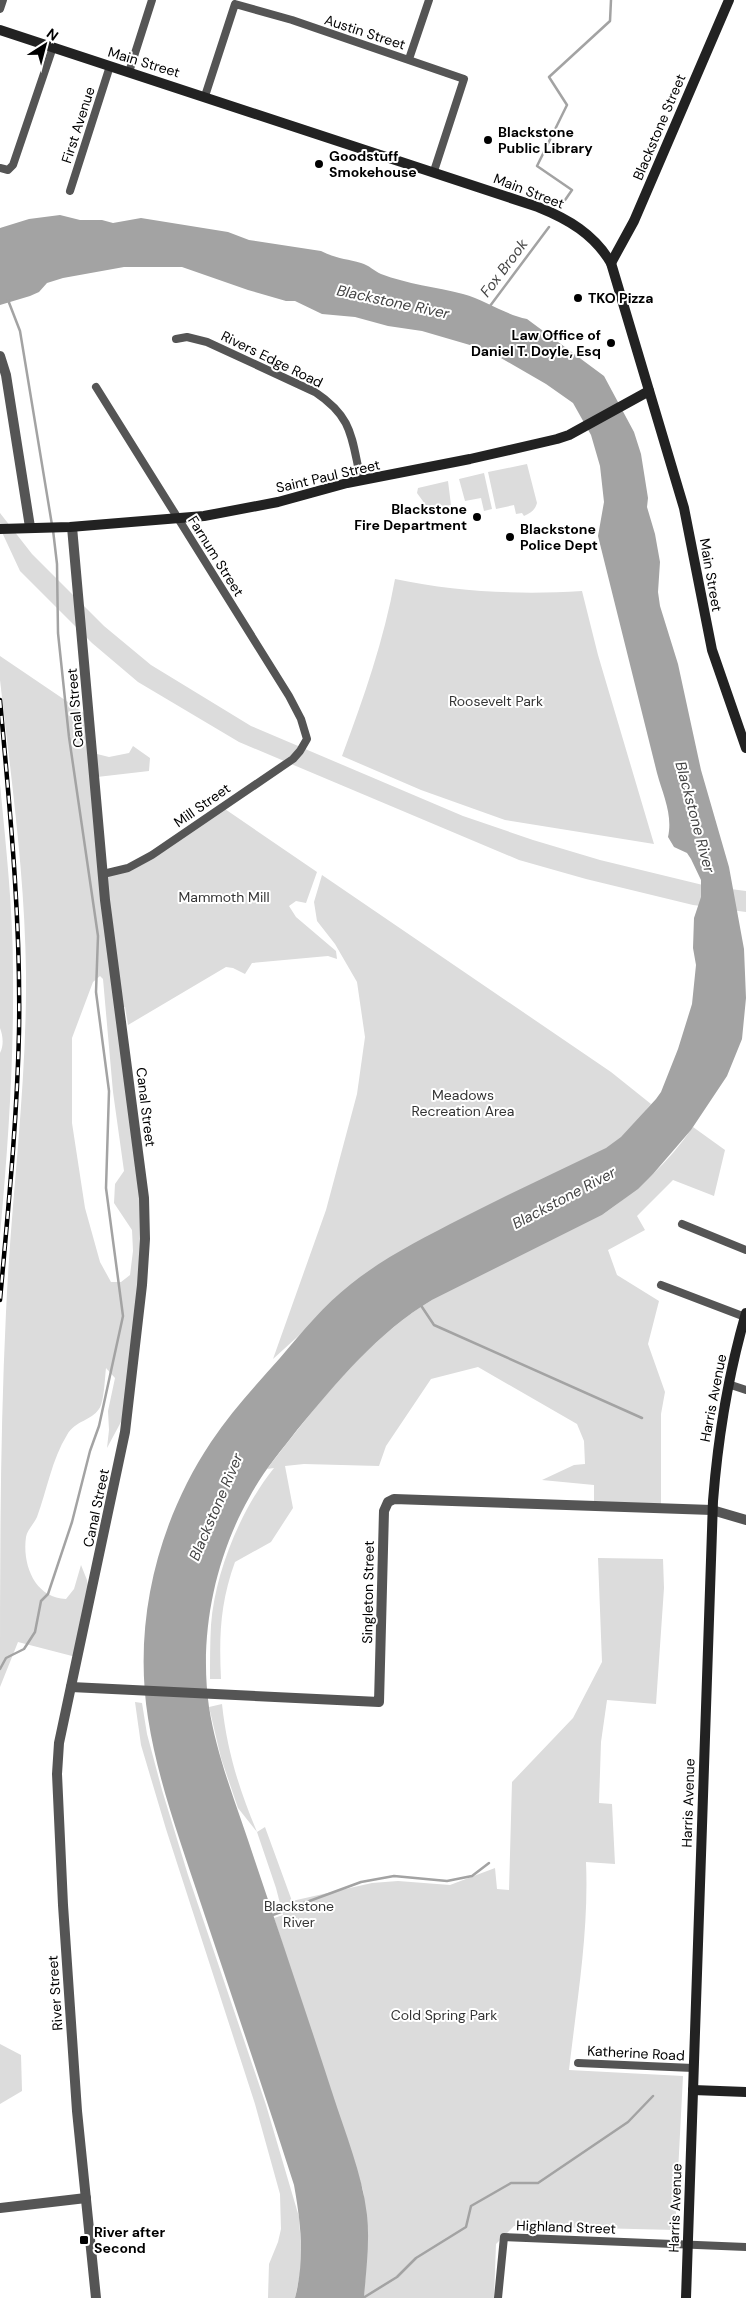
<svg xmlns="http://www.w3.org/2000/svg" width="746" height="2298" font-family="'DM Sans',sans-serif">
	<style>
		.green { fill: #dcdcdc; fill-rule: evenodd }
		.water { fill: #a3a3a3 }
		.lines { fill: none; stroke-linecap: round; stroke-linejoin: round }
		.stream { stroke: #a3a3a3; stroke-width: 2.5 }
		.minor { stroke: #555; stroke-width: 8 }
		.tertiary { stroke: #555; stroke-width: 10 }
		.secondary { stroke: #222; stroke-width: 10 }
		.rail-casing { stroke: #000; stroke-width: 4.5 }
		.rail { stroke: #fff; stroke-width: 2.5; stroke-dasharray: 8; stroke-linecap: butt }
		.poi-dot { fill: #000; stroke: #fff; stroke-width: 2 }
		.labels { text-anchor: middle; stroke-width: 4; stroke-linejoin: round; paint-order: stroke }
		.street-label { font-size: 14px; fill: #000; stroke: #fff }
		.poi-label { font-size: 14px; font-weight: bold; fill: #000; stroke: #fff; text-anchor: start }
		.park-label { font-size: 14px; fill: #333; stroke: #fff }
		.water-label { font-size: 15px; font-style: italic; fill: #444; stroke: #fff }
	</style>
	<rect width="100%" height="100%" fill="#fff"/>
	<g class="green">
		<path d="M527 464 537 503C535 510 531 513 524 516L522 513 516 514 514 505 496 509 488 472Z"/>
		<polygon points="484,473 492,509 484,511 481,498 465,501 459,479"/>
		<polygon points="448,481 451,505 430,509 430,516 425,504 417,493 418,488"/>
		<polygon points="0,513 32,554 104,626 151,665 251,726 463,816 533,840 600,860 707,886 746,891 746,912 693,905 586,879 519,860 239,742 138,682 92,643 20,571 0,528"/>
		<path d="M395 579C456 592 520 595 582 591L598 655 654 844 505 820 421 790 342 756C364 697 384 640 395 579Z"/>
		<path d="M0 656 90 717 93 753 109 757 129 753 133 746 150 758 149 771 97 777 103 870 119 871 222 807 317 872 306 903 296 901 289 906 296 917 336 951 337 959 328 956 252 963 245 974 233 968 226 967 128 1025 125 1007 117 1009 145 1238 122 1420 107 1448 109 1430 108 1411 115 1378 106 1368C105 1377 104 1403 99 1409 91 1421 76 1420 67 1435 52 1459 47 1490 37 1517 34 1524 27 1530 26 1537 22 1565 35 1598 66 1599L74 1589 81 1565 87 1580 89 1591 76 1657 18 1642 0 1687C0 1562 0 1437 6 1312 11 1199 27 1087 26 973 25 875 11 777 0 680ZM100 976 103 979 113 1092 124 1171 115 1184 114 1203 132 1230 133 1251 130 1275 121 1282H111L100 1262 85 1208 72 1123V1038L93 982Z"/>
		<path d="M0 784C6 847 13 910 13 973 14 1061 8 1148 0 1235V1053C4 1045 3 1036 0 1028Z"/>
		<polygon points="322,875 611,1072 651,1104 627,1133 605,1151 306,1329 273,1359 326,1210 357,1094 365,1037 357,982 335,944 317,921 314,902"/>
		<path d="M693 1127 725 1150 714 1196 673 1180 637 1216 645 1230 608 1250 617 1275 659 1301 648 1344 665 1392 661 1414V1509L594 1508V1485L542 1480 574 1465 585 1464 584 1441 577 1424 478 1367 431 1379 386 1446 379 1466 304 1464 285 1466 293 1508 271 1542 235 1562C220 1603 219 1637 221 1679H210C210 1661 210 1643 211 1625 215 1572 241 1509 274 1468L267 1469C313 1410 367 1338 432 1300L602 1215C637 1191 669 1162 693 1127Z"/>
		<path d="M598 1558 663 1559 664 1588 656 1704 607 1700 601 1742 599 1803 612 1804 615 1864 586 1862C589 1932 577 2000 569 2070L683 2076 675 2230 514 2226 496 2244 494 2298H364L368 2234 363 2190 274 1918 283 1915 276 1888 257 1832 238 1808 221 1758 209 1707 222 1704C227 1751 239 1789 257 1832L265 1827 292 1901 372 1883 398 1881 450 1885 495 1868 497 1889 509 1890 512 1782 573 1718 602 1662Z"/>
		<polygon points="135,1702 142,1703 147,1734 162,1790 188,1875 266,2105 299,2217 302,2264 295,2298 268,2298 269,2264 278,2242 281,2229 280,2194 255,2104 166,1829 141,1745"/>
		<polygon points="0,2044 21,2055 22,2091 0,2104"/>
	</g>
	<path class="water" d="M60 215 80 220H102L113 223 141 218 228 232 249 240 321 251C334 258 347 259 361 263 369 265 374 271 381 274 407 284 436 287 463 294 485 300 506 315 527 319L604 376 634 432 641 454 648 498 647 507 655 534 660 562 658 592 660 606 678 664 701 770 729 867 744 949 746 998 742 1039 727 1076 691 1130 653 1174 638 1189 602 1215 432 1300C378 1332 337 1382 297 1430 280 1452 262 1473 249 1498 214 1560 199 1637 209 1707 217 1759 239 1811 255 1861 281 1938 307 2015 332 2092 345 2133 362 2173 367 2215 370 2242 366 2271 364 2298H295C305 2259 301 2224 294 2185 264 2091 232 1997 201 1904 181 1843 158 1782 148 1718 133 1623 157 1523 211 1442 231 1412 256 1385 280 1358 302 1332 324 1305 351 1284 385 1257 423 1238 462 1218 509 1194 558 1171 606 1148L621 1137 656 1099 661 1092 678 1049 692 1004 696 965 693 948 694 918 701 897V880L691 859 687 853 674 847 668 837C673 815 663 795 657 773L598 536 604 502 600 466 591 435 573 403 546 384 487 350 422 331 388 326 355 317 322 314 295 301H286L248 290 182 267H124L63 278 47 283 39 292 30 296 0 305V228L29 219Z"/>
	<g class="lines">
		<g class="stream">
			<polyline points="563,203 572,190 537,166 567,105 549,77 610,21 611,0"/>
			<polyline points="8,300 20,331 52,525"/>
			<polyline points="490,306 549,227"/>
			<polyline points="420,1304 434,1325 642,1418"/>
			<polyline points="0,1669 6,1658 24,1649 35,1632 41,1601 48,1594 72,1522 90,1451 99,1426 123,1316 106,1188 109,1091 96,992 98,936 69,737 58,633 57,564 53,530"/>
			<polyline points="304,1903 361,1882 394,1876 447,1881 472,1876 489,1863"/>
			<polyline points="270,1916 292,1908"/>
			<polyline points="363,2298 397,2277 416,2258 466,2227 471,2206 511,2183 538,2183 628,2122 653,2096"/>
		</g>
		<g class="minor">
			<polyline points="0,9 3,0"/>
			<polyline points="409,59 429,0"/>
			<polyline points="129,72 152,0"/>
			<polyline points="205,96 235,4 292,20 464,79 434,171"/>
			<polyline points="0,168 8,170 13,165 53,47"/>
			<polyline points="70,191 110,66"/>
			<path d="M176 339 187 337 207 342 315 392C354 418 351 438 361 480"/>
			<polyline points="96,387 289,696 301,719 307,739 300,751 293,759 152,855 128,868 103,874"/>
			<polyline points="682,1224 746,1250"/>
			<polyline points="661,1285 745,1317"/>
			<polyline points="728,1384 746,1390"/>
			<polyline points="578,2063 693,2068"/>
			<polyline points="498,2298 504,2237 746,2247"/>
		</g>
		<g class="tertiary">
			<polyline points="0,356 6,375 30,527"/>
			<polyline points="72,527 105,900 144,1198 145,1239 142,1285 125,1432 59,1743 57,1774 63,1905 77,2111 96,2298"/>
			<polyline points="71,1687 379,1702 384,1511 388,1502 394,1499 712,1510 746,1520"/>
			<polyline points="0,2208 86,2198"/>
		</g>
		<g class="secondary">
			<path d="M0 30 538 207C568 219 594 234 611 263L684 508 712 650 746 748"/>
			<polyline points="611,263 634,221 729,0"/>
			<polyline points="0,529 70,527 204,516 278,502 347,483 470,459 557,439 569,435 649,391"/>
			<polyline points="693,2090 746,2092"/>
			<path d="M686 2298 713 1501C718 1437 728 1375 746 1313"/>
		</g>
		<g class="rail-casing">
			<path id="rail" d="M0 700C10 810 21 921 19 1032 17 1122 8 1211 0 1300"/>
		</g>
		<use href="#rail" class="rail"/>
	</g>
	<g class="poi-dot">
		<circle cx="488" cy="140" r="5"/>
		<circle cx="319" cy="164" r="5"/>
		<circle cx="578" cy="298" r="5"/>
		<circle cx="611" cy="343" r="5"/>
		<circle cx="477" cy="517" r="5"/>
		<circle cx="510" cy="537" r="5"/>
		<rect x="79" y="2235" width="10" height="10" rx="2.5"/>
	</g>
	<g class="labels">
		<g class="street-label">
			<text transform="translate(365 32) rotate(18)" y="5">Austin Street</text>
			<text transform="translate(144 62) rotate(17)" y="5">Main Street</text>
			<text transform="translate(78 125) rotate(-72)" y="5">First Avenue</text>
			<text transform="translate(659 127) rotate(-67)" y="5">Blackstone Street</text>
			<text transform="translate(529 191) rotate(21)" y="5">Main Street</text>
			<text transform="translate(272 359) rotate(26)" y="5">Rivers Edge Road</text>
			<text transform="translate(328 476) rotate(-13)" y="5">Saint Paul Street</text>
			<text transform="translate(216 556) rotate(58)" y="5">Farnum Street</text>
			<text transform="translate(711 575) rotate(80)" y="5">Main Street</text>
			<text transform="translate(75 708) rotate(-95)" y="5">Canal Street</text>
			<text transform="translate(202 805) rotate(-35)" y="5">Mill Street</text>
			<text transform="translate(146 1107) rotate(83)" y="5">Canal Street</text>
			<text transform="translate(713 1398) rotate(-79)" y="5">Harris Avenue</text>
			<text transform="translate(96 1508) rotate(-78)" y="5">Canal Street</text>
			<text transform="translate(368 1592) rotate(-89)" y="5">Singleton Street</text>
			<text transform="translate(688 1803) rotate(-88)" y="5">Harris Avenue</text>
			<text transform="translate(55 1993) rotate(-94)" y="5">River Street</text>
			<text transform="translate(636 2053) rotate(3)" y="5">Katherine Road</text>
			<text transform="translate(675 2208) rotate(-88)" y="5">Harris Avenue</text>
			<text transform="translate(566 2227) rotate(2)" y="5">Highland Street</text>
		</g>
		<g class="poi-label">
			<text x="498" y="137">Blackstone<tspan x="498" dy="16">Public Library</tspan></text>
			<text x="329" y="161">Goodstuff<tspan x="329" dy="16">Smokehouse</tspan></text>
			<text x="588" y="303">TKO Pizza</text>
			<text x="601" y="340" text-anchor="end">Law Office of<tspan x="601" dy="16">Daniel T. Doyle, Esq</tspan></text>
			<text x="467" y="514" text-anchor="end">Blackstone<tspan x="467" dy="16">Fire Department</tspan></text>
			<text x="520" y="534">Blackstone<tspan x="520" dy="16">Police Dept</tspan></text>
			<text x="94" y="2237">River after<tspan x="94" dy="16">Second</tspan></text>
		</g>
		<g class="park-label">
			<text x="496" y="706">Roosevelt Park</text>
			<text x="224" y="902">Mammoth Mill</text>
			<text x="463" y="1100">Meadows<tspan x="463" dy="16">Recreation Area</tspan></text>
			<text x="299" y="1911">Blackstone<tspan x="299" dy="16">River</tspan></text>
			<text x="444" y="2020">Cold Spring Park</text>
		</g>
		<g class="water-label">
			<text transform="translate(504 268) rotate(-53)" y="5">Fox Brook</text>
			<text transform="translate(393 302) rotate(12)" y="5">Blackstone River</text>
			<text transform="translate(695 817) rotate(75)" y="5">Blackstone River</text>
			<text transform="translate(564 1198) rotate(-28)" y="5">Blackstone River</text>
			<text transform="translate(216 1507) rotate(-67)" y="5">Blackstone River</text>
		</g>
	</g>
	<g transform="translate(45 45) rotate(36)" stroke="#ffffff" stroke-width="4" paint-order="stroke">
	<path d="M0-4L9 19L0 12L-9 19Z" fill="#000000"/>
	<text y="-8" font-size="14" font-weight="bold" text-anchor="middle" fill="#000000">N</text>
	</g>
</svg>
